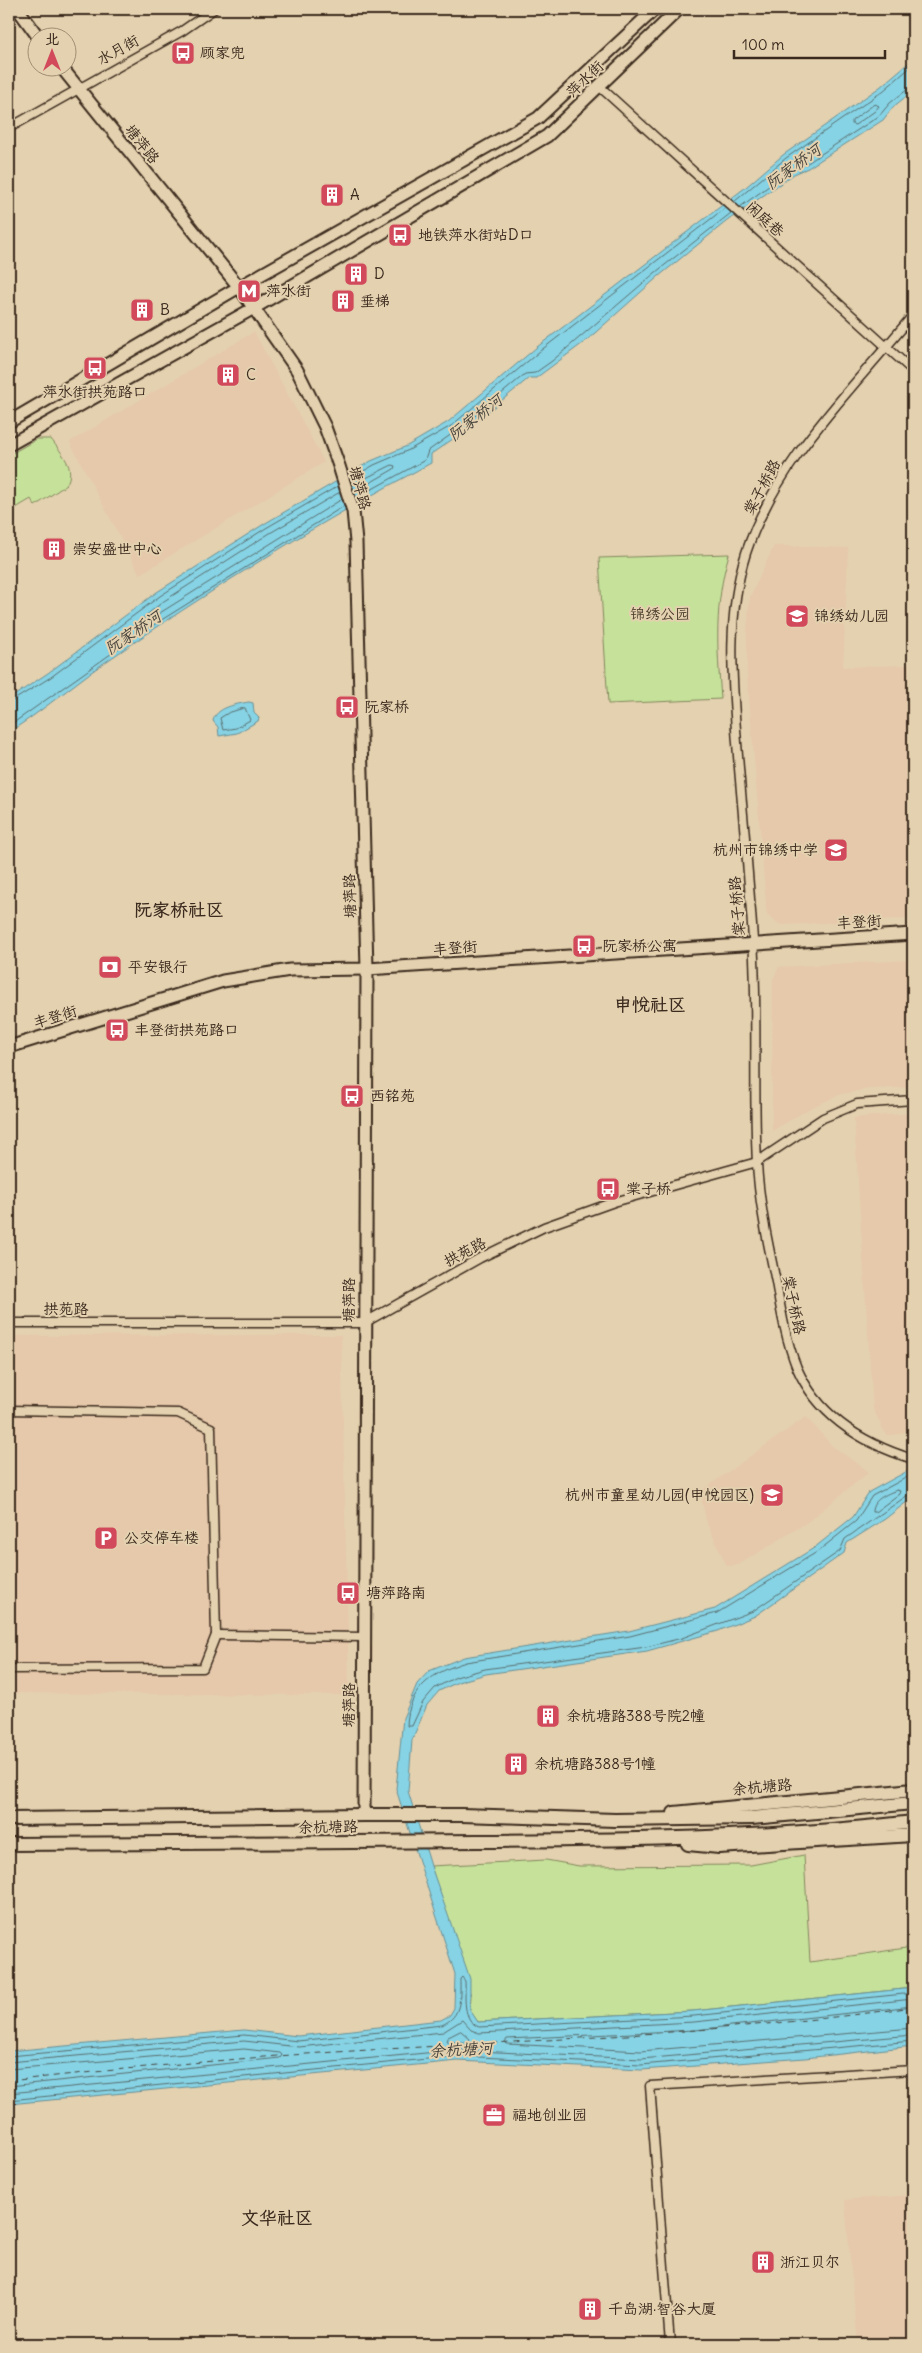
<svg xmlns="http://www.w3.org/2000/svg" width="922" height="2353" font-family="Delius,'LXGW WenKai TC',sans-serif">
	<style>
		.built { fill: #e6c8aa }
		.green { fill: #c6e29a; stroke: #80865c }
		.water { fill: #86d3e5; stroke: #688f95 }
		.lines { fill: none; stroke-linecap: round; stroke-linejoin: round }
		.shore { stroke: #596e6e; stroke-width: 1 }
		.ferry { stroke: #46433c; stroke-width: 1; stroke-dasharray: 6 5; stroke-linecap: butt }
		.street-casing { stroke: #3b2a1e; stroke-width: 11 }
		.secondary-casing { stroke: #3b2a1e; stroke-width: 15 }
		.primary-casing { stroke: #3b2a1e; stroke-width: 16 }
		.street { stroke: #e4d1af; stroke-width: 8 }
		.secondary { stroke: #e4d1af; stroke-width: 11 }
		.primary { stroke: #e4d1af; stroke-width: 12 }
		.labels { text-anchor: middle; stroke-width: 4; stroke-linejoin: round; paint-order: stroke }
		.street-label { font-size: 15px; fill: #3b2a1e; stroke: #e4d1af }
		.poi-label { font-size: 15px; fill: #3b2a1e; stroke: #e4d1af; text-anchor: start }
		.park-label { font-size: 15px; fill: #493c2a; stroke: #e4d1af }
		.water-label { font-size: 16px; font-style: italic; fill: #46433c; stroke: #e4d1af }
		.quarter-label { font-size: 18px; font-weight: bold; fill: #3b2a1e; stroke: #e4d1af }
	</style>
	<rect width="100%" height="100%" fill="#e4d1af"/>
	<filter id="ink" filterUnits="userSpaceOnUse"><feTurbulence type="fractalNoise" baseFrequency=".02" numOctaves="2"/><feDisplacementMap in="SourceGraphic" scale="10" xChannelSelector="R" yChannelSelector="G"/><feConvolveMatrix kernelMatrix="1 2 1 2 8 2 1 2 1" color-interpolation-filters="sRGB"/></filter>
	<g filter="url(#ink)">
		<g class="built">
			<polygon points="254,332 324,462 140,574 70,442"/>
			<polygon points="774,546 848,548 843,667 913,665 913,918 781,925 767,915 747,671 747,633 750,598"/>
			<polygon points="913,960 913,1087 868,1089 841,1094 810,1108 772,1131 773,980 779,967"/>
			<polygon points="913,1113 913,1427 899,1434 886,1435 873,1408 854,1118"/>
			<polygon points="341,1335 349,1695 9,1693 9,1336"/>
			<polygon points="806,1417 832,1446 869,1472 806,1523 738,1565 727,1566 707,1523 702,1501 704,1489"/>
			<polygon points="913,2195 913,2344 858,2344 845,2200"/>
		</g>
		<g class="green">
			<path d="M37 439H51C61 453 77 468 66 485L35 506 31 499 9 512V455Z"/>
			<path d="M729 554C714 606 717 646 721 699L608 704 599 558Z"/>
			<polygon points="804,1855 810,1962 913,1947 913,1988 693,2011 478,2022 470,2011 471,1996 431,1866 546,1860 579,1866 751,1865"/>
		</g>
		<g class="water">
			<path d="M913 59V91L893 107 883 120 808 168 794 174 727 221 659 276 587 340 536 378H529L466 430 431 454V463C317 523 207 592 101 665 70 687 41 712 9 732V699L48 673 157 592 264 524 371 461 407 446 448 422 537 347 746 187 783 155 880 87Z"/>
			<path d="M249 702 253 703 254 713 259 718 258 721 237 733 219 736 218 727 213 721C216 707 237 704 249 702Z"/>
			<polygon points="913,1468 913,1497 885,1519 847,1543 844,1553 755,1616 718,1631 647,1651 486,1674 458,1682 439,1691 427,1705 412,1740 408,1791 431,1866 466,1967 470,1979 470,2010 478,2022 693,2011 913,1988 913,2046 805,2058 641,2070 458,2061 9,2104 9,2051 244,2030 298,2036 441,2020 450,2015 454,2008 455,1974 396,1789 403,1718 417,1684 429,1671 464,1657 629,1631 715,1609 814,1548 853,1517 869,1492"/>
		</g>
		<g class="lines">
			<g class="shore">
				<polygon points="875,104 879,106 875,111 855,125 852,124 852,121"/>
				<polyline points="734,202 786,158 883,91 913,65"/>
				<polyline points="740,207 791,170 806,164 879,116 890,103 908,89 913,88"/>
				<polyline points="350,479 374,465 409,450 451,426 540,351 725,208"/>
				<polyline points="352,485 392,465 395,466 394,469 354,492"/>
				<polyline points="340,492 270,533 164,601 144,617 143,621 147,621 342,499"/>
				<polyline points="356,498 425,460 428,451 463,426 525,374 535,373 552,361 656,272 731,213"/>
				<polyline points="9,703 51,677 160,596 266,528 338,486"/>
				<polygon points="245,708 250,720 236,728 223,730 220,718 228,713"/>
				<polyline points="9,726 139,634 344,506"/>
				<path d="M913 1474 872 1496 856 1521 817 1552 717 1613 630 1636 466 1662C434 1672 408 1687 407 1726H412L423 1702 435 1688 456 1677 485 1669 646 1647 682 1638 753 1611 840 1551 845 1539 908 1495 913 1494"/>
				<path d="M897 1490 900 1491 899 1494 875 1512H872C872 1500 886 1494 897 1490Z"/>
				<polyline points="913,2006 695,2030 507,2039 505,2042 507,2044 641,2051 913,2028"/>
				<polygon points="461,2031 470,2039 469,2042 446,2042 447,2038"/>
				<path d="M9 2056 244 2035 298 2041 442 2025C462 2016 460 1999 460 1979L462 1977 465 1981C466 1996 461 2020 479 2027L694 2016 913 1993"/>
				<polyline points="9,2062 244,2041 299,2047 443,2032 462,2020 471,2030 479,2033 694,2022 913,1999"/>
				<polyline points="9,2069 244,2049 280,2053 282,2055 280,2058 9,2086"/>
				<polyline points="9,2093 457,2050 641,2059 913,2035"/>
				<polyline points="9,2100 458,2056 641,2065 913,2041"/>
			</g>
			<path class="ferry" d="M9 2081C118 2069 227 2059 336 2052 529 2040 722 2034 913 2007"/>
			<g class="street-casing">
				<g id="street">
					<polyline points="599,86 913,371"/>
					<polyline points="9,128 182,31 214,9"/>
					<path d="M913 315C852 390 777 459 746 553 725 619 733 688 738 756 743 817 749 878 753 940 758 1014 753 1089 757 1163 759 1203 768 1243 776 1282 781 1311 786 1341 797 1368 819 1418 864 1444 913 1459"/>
					<polyline points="9,1323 364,1323 480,1258 544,1227 614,1202 757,1162 823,1118 857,1104 913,1100"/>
					<polyline points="9,1410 178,1413 211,1428 216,1635 203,1668 9,1669"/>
					<polyline points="216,1635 364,1637"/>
					<polyline points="670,2344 650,2086 913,2070"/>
				</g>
			</g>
			<g class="secondary-casing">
				<g id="secondary">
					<polyline points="18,9 39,38"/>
					<polyline points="62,68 239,287 297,370 325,427 339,466 353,511 356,542 367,969 364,1815"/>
					<polyline points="9,422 239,287 538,118 655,9"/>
					<polyline points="9,445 254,308 547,136 679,9"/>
					<polyline points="9,1047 223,981 290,970 367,969 913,934"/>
				</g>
			</g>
			<g class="primary-casing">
				<g id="primary">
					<polyline points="674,1813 913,1790"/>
					<polyline points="9,1819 364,1815 462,1815 615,1820 752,1818 913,1803"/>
					<path d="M9 1844C165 1844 321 1842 477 1841 622 1840 769 1839 913 1822"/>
					<polyline points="688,1844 719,1847 913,1835"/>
				</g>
			</g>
			<use href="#street" class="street"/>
			<use href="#secondary" class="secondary"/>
			<use href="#primary" class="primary"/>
		</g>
	</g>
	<defs>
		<g id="bus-square" transform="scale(1.25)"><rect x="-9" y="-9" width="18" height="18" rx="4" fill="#d1495b" stroke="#e4d1af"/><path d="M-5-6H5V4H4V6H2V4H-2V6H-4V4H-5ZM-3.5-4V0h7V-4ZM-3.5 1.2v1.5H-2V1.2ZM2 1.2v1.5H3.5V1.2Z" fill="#fff"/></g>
		<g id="building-square" transform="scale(1.25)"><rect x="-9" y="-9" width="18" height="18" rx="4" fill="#d1495b" stroke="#e4d1af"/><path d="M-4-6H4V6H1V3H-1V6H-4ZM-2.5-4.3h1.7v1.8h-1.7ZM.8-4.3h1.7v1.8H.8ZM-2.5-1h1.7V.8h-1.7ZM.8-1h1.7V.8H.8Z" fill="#fff"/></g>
		<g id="metro-square" transform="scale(1.25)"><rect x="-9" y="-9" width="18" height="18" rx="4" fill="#d1495b" stroke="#e4d1af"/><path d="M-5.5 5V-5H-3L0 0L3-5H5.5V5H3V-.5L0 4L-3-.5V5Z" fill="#fff"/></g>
		<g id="school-square" transform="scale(1.25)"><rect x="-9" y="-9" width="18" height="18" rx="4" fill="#d1495b" stroke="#e4d1af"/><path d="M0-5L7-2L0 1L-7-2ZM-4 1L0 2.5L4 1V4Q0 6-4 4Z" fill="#fff"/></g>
		<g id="bank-square" transform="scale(1.25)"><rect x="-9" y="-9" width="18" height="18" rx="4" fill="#d1495b" stroke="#e4d1af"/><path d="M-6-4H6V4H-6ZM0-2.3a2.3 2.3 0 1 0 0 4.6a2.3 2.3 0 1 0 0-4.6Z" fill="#fff"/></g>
		<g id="parking-square" transform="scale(1.25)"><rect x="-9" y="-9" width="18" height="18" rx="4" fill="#d1495b" stroke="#e4d1af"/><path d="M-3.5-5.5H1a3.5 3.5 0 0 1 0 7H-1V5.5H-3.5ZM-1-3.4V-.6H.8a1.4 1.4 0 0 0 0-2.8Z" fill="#fff"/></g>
		<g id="office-square" transform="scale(1.25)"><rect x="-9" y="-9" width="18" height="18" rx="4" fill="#d1495b" stroke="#e4d1af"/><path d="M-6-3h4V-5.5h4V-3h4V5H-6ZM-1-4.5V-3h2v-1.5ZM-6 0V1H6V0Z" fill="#fff"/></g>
	</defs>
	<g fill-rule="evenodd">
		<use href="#bus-square" x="183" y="53"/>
		<use href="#building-square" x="332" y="195"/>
		<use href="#bus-square" x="400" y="235"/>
		<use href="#building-square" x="356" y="274"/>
		<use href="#metro-square" x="249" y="291"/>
		<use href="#building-square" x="343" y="301"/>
		<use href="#building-square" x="142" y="310"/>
		<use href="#bus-square" x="95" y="368"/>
		<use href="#building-square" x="228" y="375"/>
		<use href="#building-square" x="54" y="549"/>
		<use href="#school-square" x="797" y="616"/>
		<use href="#bus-square" x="347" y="707"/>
		<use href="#school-square" x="836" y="850"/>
		<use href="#bus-square" x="584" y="946"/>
		<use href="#bank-square" x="110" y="967"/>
		<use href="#bus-square" x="117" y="1030"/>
		<use href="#bus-square" x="352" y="1096"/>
		<use href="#bus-square" x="608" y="1189"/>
		<use href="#school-square" x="772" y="1495"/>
		<use href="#parking-square" x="106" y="1538"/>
		<use href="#bus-square" x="348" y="1593"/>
		<use href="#building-square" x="548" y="1716"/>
		<use href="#building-square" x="516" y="1764"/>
		<use href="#office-square" x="494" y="2115"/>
		<use href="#building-square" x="763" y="2262"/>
		<use href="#building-square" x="590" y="2309"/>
	</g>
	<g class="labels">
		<g class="street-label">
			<text transform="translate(118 50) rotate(-29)" y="5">水月街</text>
			<text transform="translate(585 79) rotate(-44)" y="5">萍水街</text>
			<text transform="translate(142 144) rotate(51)" y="5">塘萍路</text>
			<text transform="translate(765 219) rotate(42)" y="5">闲庭巷</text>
			<text transform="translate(762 487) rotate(-62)" y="5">棠子桥路</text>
			<text transform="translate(360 488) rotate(75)" y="5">塘萍路</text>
			<text transform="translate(350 896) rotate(-92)" y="5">塘萍路</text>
			<text transform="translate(737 906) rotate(-95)" y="5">棠子桥路</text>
			<text transform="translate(859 922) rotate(-3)" y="5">丰登街</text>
			<text transform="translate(455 948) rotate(-4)" y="5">丰登街</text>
			<text transform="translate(55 1017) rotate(-17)" y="5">丰登街</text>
			<text transform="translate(465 1252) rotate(-28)" y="5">拱苑路</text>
			<text transform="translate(349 1300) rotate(-90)" y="5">塘萍路</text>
			<text transform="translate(794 1305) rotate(78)" y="5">棠子桥路</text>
			<text x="66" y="1314">拱苑路</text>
			<text transform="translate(349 1705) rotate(-90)" y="5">塘萍路</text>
			<text transform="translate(762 1787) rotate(-5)" y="5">余杭塘路</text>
			<text transform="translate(328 1827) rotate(-1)" y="5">余杭塘路</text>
		</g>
		<g class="poi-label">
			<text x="200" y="58">顾家兜</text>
			<text x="350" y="200">A</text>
			<text x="418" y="240">地铁萍水街站D口</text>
			<text x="374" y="279">D</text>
			<text x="266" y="296">萍水街</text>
			<text x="360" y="306">垂梯</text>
			<text x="160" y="315">B</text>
			<text x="246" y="380">C</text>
			<text x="95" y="397" text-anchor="middle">萍水街拱苑路口</text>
			<text x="72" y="554">崇安盛世中心</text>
			<text x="814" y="621">锦绣幼儿园</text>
			<text x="364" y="712">阮家桥</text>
			<text x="818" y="855" text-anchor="end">杭州市锦绣中学</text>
			<text x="602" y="951">阮家桥公寓</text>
			<text x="128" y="972">平安银行</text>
			<text x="134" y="1035">丰登街拱苑路口</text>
			<text x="370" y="1101">西铭苑</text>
			<text x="626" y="1194">棠子桥</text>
			<text x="754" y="1500" text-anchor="end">杭州市童星幼儿园(申悦园区)</text>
			<text x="124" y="1543">公交停车楼</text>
			<text x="366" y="1598">塘萍路南</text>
			<text x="566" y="1721">余杭塘路388号院2幢</text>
			<text x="534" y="1769">余杭塘路388号1幢</text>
			<text x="512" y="2120">福地创业园</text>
			<text x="780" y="2267">浙江贝尔</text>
			<text x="608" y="2314">千岛湖·智谷大厦</text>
		</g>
		<g class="park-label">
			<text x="660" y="619">锦绣公园</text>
		</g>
		<g class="water-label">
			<text transform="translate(793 166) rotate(-36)" y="6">阮家桥河</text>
			<text transform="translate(475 417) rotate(-38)" y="6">阮家桥河</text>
			<text transform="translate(133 632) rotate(-34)" y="6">阮家桥河</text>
			<text transform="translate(461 2049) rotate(-3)" y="6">余杭塘河</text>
		</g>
		<g class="quarter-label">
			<text x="179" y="916">阮家桥社区</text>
			<text x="650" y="1011">申悦社区</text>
			<text x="277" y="2224">文华社区</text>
		</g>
	</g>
	<rect width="922" height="2353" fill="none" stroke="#e4d1af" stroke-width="30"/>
	<rect x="15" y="15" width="892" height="2323" fill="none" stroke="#3b2a1e" stroke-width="2" filter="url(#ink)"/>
	<g transform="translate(52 52)"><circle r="24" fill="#e4d1af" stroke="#a08e75"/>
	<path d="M0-4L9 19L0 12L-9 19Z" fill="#d1495b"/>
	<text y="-8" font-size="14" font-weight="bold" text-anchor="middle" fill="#3b2a1e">北</text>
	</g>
	<path d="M734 50v8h151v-8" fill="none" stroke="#3b2a1e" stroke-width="2.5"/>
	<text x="742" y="50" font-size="15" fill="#3b2a1e" stroke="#e4d1af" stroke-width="4" paint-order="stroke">100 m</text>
</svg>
